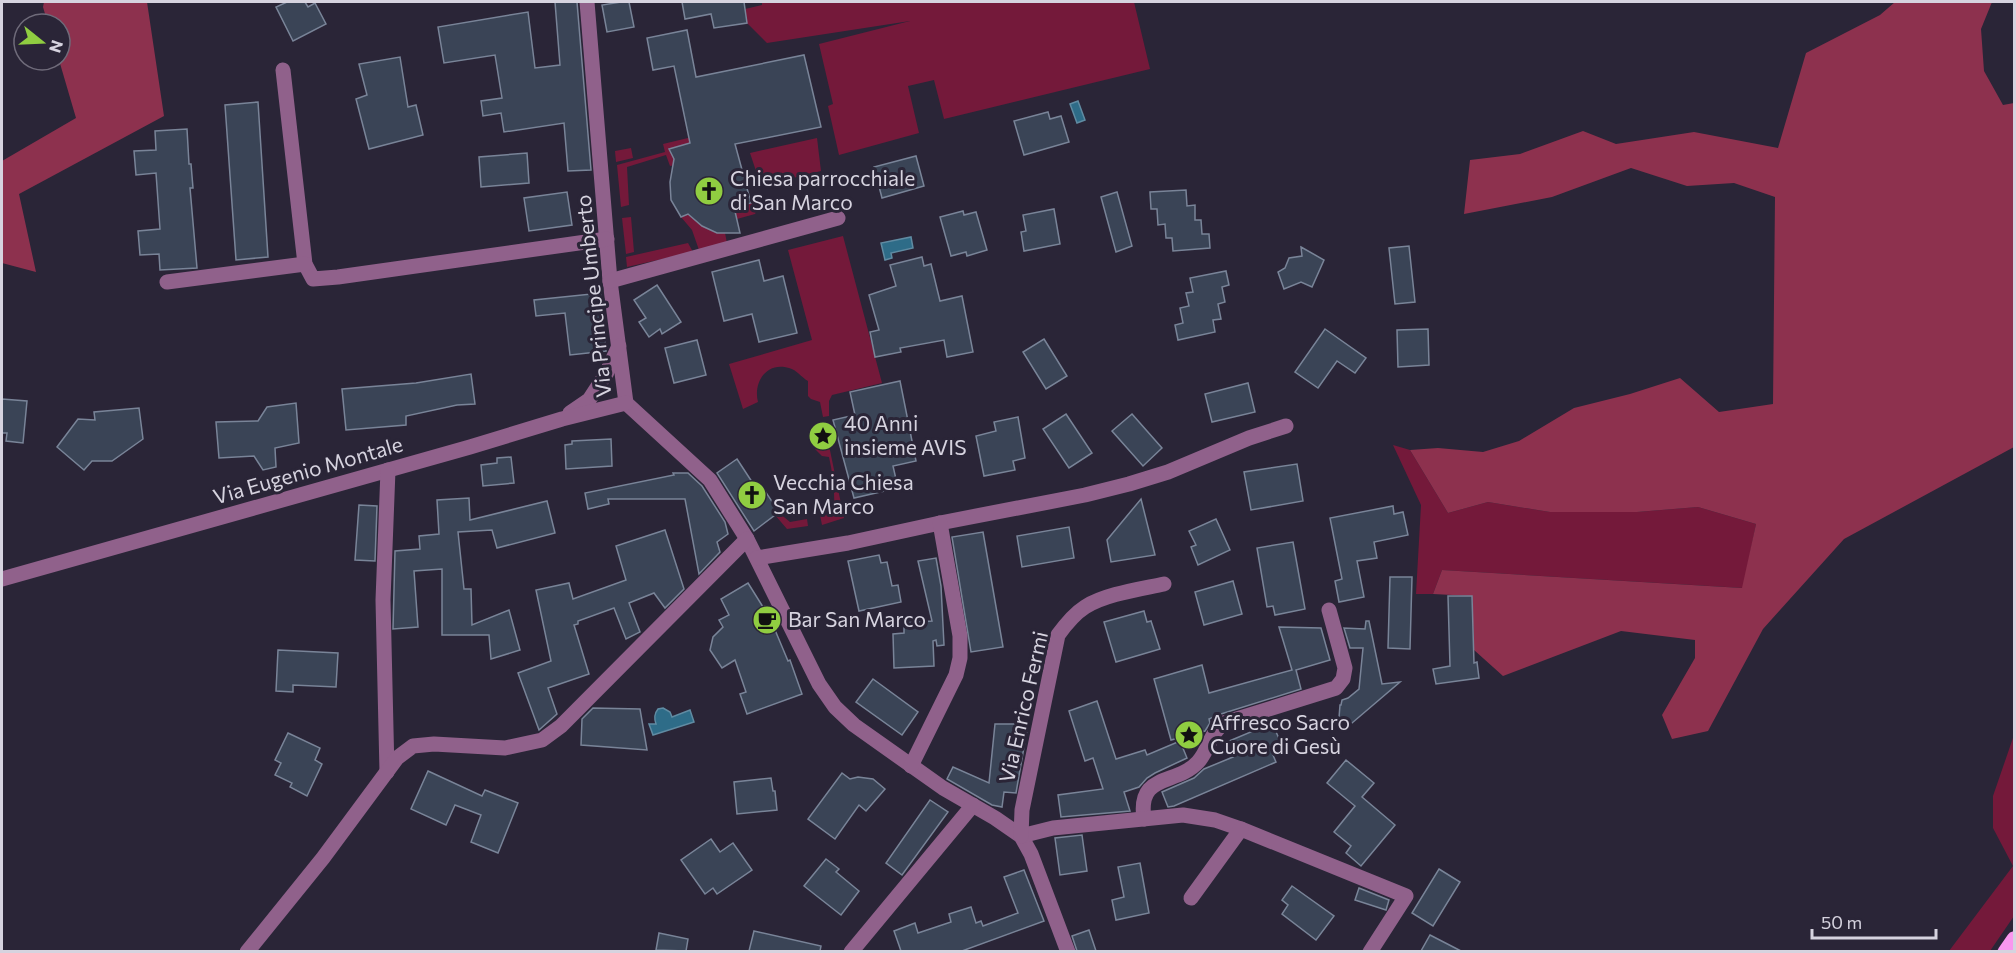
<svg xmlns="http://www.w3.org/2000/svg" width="2016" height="953" font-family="Commissioner,sans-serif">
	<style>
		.green { fill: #74193a }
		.forest { fill: #8d314e }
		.water { fill: #2e6c88; stroke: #608ba2; stroke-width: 1.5 }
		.building { fill: #3a4456; stroke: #798498; stroke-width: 1.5 }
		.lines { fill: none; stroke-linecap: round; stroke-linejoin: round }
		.minor { stroke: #90618b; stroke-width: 15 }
		.major { stroke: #f997ef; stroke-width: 15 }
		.labels { text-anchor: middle; stroke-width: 6; stroke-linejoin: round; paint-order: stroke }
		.poi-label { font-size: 21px; fill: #d6d3df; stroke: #2a2537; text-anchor: start }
		.street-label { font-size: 21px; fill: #d6d3df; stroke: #2a2537 }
	</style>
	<rect width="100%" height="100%" fill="#2a2537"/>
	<g class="green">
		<polygon points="762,2 1134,2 1150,69 944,119 934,80 908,86 919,133 839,155 828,106 833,104 819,44 910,21 767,43 747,23 745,9 762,5"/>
		<polygon points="692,137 694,150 675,165 670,166 666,155 627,167 629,205 621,207 617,165 665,152 663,144"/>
		<polygon points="817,138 821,171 761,186 750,153"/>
		<polygon points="631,148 633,158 616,162 615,151"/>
		<polygon points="759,201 760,205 755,214 737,219 734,207"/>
		<path d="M688 214C699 224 710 233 725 233L727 243 699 250 692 230 681 217Z"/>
		<polygon points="631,217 634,252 626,254 622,218"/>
		<path d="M843 236 882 383 832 395 829 401V416L823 417 820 402 811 399 808 396V381C801 377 797 370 789 368 766 361 753 383 758 402L743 409 729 364 812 340 788 250Z"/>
		<polygon points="688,243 693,252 627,267 626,257"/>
		<path d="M826 431 844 518 822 525 818 505 824 511 830 512 834 510C835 492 833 475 829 457L822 456 815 449 820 443 818 433Z"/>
		<polygon points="1393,445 1410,450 1448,513 1488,502 1550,512 1637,512 1698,507 1756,524 1743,588 1442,570 1433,594 1416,594 1421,505"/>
		<polygon points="779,513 790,522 807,519 808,526 787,529 775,515"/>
		<polygon points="2014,735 2014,916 1990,951 1949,951 2013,866 1993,828 1993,796"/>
	</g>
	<g class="forest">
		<polygon points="44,2 147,2 164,116 19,194 36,272 2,263 2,161 76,118 59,60 60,24 48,24 43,7"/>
		<polygon points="1895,2 1992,2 1981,29 1984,71 2003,105 2014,103 2014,447 1844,539 1763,629 1708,731 1672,739 1662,715 1695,658 1695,640 1621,631 1503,676 1474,650 1472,596 1433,594 1442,570 1742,588 1756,524 1698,507 1637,512 1550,512 1488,502 1448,513 1410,450 1438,448 1483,452 1519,441 1574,408 1630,394 1680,378 1719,412 1773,404 1775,197 1734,183 1687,186 1631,168 1552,197 1464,214 1470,160 1520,154 1583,131 1616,144 1694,132 1778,148 1806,53 1880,15"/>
	</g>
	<g class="water">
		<polygon points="1078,101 1085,120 1077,123 1070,104"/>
		<polygon points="911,237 913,248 891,253 892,258 885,260 881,243"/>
		<path d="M663 708 670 712 672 717 690 710 694 722 653 735 649 724H656C654 718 654 714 658 709Z"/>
	</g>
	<g class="building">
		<polygon points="287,2 305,2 308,7 315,3 326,24 293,41 276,7"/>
		<polygon points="555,2 577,2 591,170 568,171 564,123 504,132 501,113 483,116 481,101 502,98 495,55 444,63 438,27 528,12 535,68 560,65"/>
		<polygon points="621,2 629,2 634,27 607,32 602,5"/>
		<polygon points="682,2 744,2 747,23 714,28 711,14 685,19"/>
		<polygon points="687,30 696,77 804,55 821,127 735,144 751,203 734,207 740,233 717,233 702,226 688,214 681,217 671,200 670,182 674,159 669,149 690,143 674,66 653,70 647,38"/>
		<polygon points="400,57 408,107 416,105 423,135 369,149 356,99 367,95 359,64"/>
		<polygon points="258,102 268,257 236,260 225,105"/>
		<polygon points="1048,112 1050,119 1061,116 1069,142 1024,155 1014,121"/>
		<polygon points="187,129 189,164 191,164 193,188 190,188 197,268 160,270 159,254 140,255 138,231 160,229 156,173 136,175 134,151 156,150 155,131"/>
		<polygon points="527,153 529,183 481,187 479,157"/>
		<polygon points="916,156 924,186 882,198 874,167"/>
		<polygon points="1186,190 1187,206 1195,205 1195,220 1201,220 1202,234 1209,234 1210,248 1173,251 1172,238 1166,238 1165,224 1158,225 1157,209 1151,209 1150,192"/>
		<polygon points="567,192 572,225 529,231 524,198"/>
		<polygon points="1117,192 1132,246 1116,252 1101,197"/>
		<polygon points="1054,209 1060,244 1024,251 1021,232 1026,231 1023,215"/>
		<polygon points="963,211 964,215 976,212 987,250 967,256 966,252 951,256 940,217"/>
		<polygon points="1409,246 1415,302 1395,304 1389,248"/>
		<polygon points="1301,247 1324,260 1312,287 1301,282 1284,289 1278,272 1285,268 1289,258 1302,256"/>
		<polygon points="922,257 924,266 931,264 940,301 962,296 973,352 947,357 944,340 900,348 901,352 875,357 870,332 879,330 869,295 896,286 890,265"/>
		<polygon points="759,260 764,281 783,276 797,333 759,342 752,314 724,321 712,272"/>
		<polygon points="1226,271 1229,285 1222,287 1225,302 1218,304 1221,319 1213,320 1215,332 1178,340 1175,325 1183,323 1180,308 1189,306 1186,293 1193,292 1190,278"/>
		<polygon points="657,285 681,322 662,334 660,329 649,337 639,322 646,318 634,300"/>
		<polygon points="601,293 606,351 570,355 565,313 536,316 534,300"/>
		<polygon points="1325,329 1366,358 1355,373 1337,361 1318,388 1295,372"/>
		<polygon points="1428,329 1429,365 1398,367 1397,330"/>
		<polygon points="1044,339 1067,376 1046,389 1023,352"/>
		<polygon points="697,340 706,375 674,383 665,348"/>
		<polygon points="471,374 475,404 457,405 406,416 406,425 346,430 342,389 416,383"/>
		<polygon points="900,381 916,461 893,466 898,488 854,498 833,420 855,415 850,392"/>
		<polygon points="1248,383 1255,412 1212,422 1205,394"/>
		<polygon points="2,399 27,401 23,443 6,441 7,433 2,433"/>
		<polygon points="296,403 299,443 275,448 276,467 263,470 254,456 219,458 216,422 258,421 267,407"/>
		<polygon points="139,408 143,439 112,461 92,461 84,470 57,447 78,419 95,420 94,412"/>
		<polygon points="1066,414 1092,453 1069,468 1043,429"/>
		<polygon points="1132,414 1162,448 1143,466 1112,431"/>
		<polygon points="1018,417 1025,458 1013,461 1015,470 984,476 976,436 996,431 994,422"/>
		<polygon points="611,439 612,466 566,469 565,445 572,444 572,441"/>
		<polygon points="511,457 514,483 483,486 481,465 497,463 497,458"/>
		<polygon points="737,459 756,488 761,485 779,512 754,531 717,473"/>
		<polygon points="1297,464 1303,501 1251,510 1244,472"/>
		<polygon points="673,473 688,473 702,486 725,522 728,534 717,542 720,552 699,574 685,499 608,499 609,504 588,509 585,493 674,475"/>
		<polygon points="469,498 470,520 547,501 555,533 497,548 492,530 458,532 464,589 471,589 472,625 509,610 520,650 491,659 489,635 442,635 442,569 414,571 418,627 393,629 395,551 420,549 419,536 439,534 437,500"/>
		<polygon points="1141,499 1155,555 1111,562 1107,540"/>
		<polygon points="359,505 377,506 375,561 355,560"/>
		<polygon points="1393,506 1394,514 1403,512 1408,535 1374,542 1377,558 1357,561 1364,597 1339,602 1335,581 1342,579 1330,518"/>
		<polygon points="1216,519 1230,550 1198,565 1191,547 1196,545 1189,531"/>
		<polygon points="1069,527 1074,558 1022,567 1017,536"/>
		<polygon points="665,530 684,589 665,608 654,593 629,603 640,632 626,639 614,608 578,621 578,624 574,625 589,674 548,688 557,714 539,730 518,673 551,661 536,590 569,583 573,599 626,580 616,546"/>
		<polygon points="983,532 1003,647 971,652 952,537"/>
		<polygon points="1293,542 1305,609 1275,615 1273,606 1267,607 1257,548"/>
		<polygon points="879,555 881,563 887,562 892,586 898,585 901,602 859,611 848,561"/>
		<polygon points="936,558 941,586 944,645 937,646 936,640 933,641 934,666 894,668 893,634 904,633 904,623 932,621 918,561"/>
		<polygon points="1390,577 1412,577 1410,649 1388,648"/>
		<polygon points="1233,581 1242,614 1204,625 1195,592"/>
		<polygon points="748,583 763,607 765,606 788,661 790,660 802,694 747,714 740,694 746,692 735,660 722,668 710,650 713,637 723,627 719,620 729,615 721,599"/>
		<polygon points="1448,596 1472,596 1474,663 1477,662 1479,678 1436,684 1433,669 1450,666"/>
		<polygon points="1144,611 1147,622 1151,621 1160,649 1116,662 1104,622"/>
		<polygon points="1366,621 1369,621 1382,684 1400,682 1352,723 1339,718 1340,705 1341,705 1342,700 1348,698 1359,689 1363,648 1350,648 1344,628 1365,629"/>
		<polygon points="1279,627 1321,628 1330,660 1296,670 1301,689 1221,714 1209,719 1210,723 1205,731 1171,740 1154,679 1202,665 1209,693 1292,670"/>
		<polygon points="278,650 338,653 336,687 293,685 293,692 276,691"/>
		<polygon points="873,679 918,712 902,735 856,702"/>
		<polygon points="1097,701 1116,759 1145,750 1147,755 1180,741 1187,758 1155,773 1147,778 1139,787 1124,792 1130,811 1061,817 1058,795 1103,789 1093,758 1085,761 1069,711"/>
		<polygon points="593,708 640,709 647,750 581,745 582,719"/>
		<polygon points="1272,723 1281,743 1270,748 1276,762 1174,806 1168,807 1162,792 1194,778 1204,769 1233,757 1227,742"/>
		<polygon points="995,724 1028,724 1016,793 1004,792 1002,807 992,805 947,779 953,767 989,783"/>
		<polygon points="288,733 320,748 315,760 322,764 307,796 290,787 292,783 275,775 281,763 275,760"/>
		<polygon points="1346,760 1374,783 1362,797 1395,825 1361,866 1346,853 1351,846 1334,832 1355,806 1327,783"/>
		<polygon points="428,771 482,796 485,790 518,803 498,853 471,842 481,815 455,805 446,825 411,809"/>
		<polygon points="842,773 850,779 858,777 873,779 885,789 866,811 859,805 835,839 808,819"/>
		<polygon points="771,778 773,791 775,791 777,810 737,814 734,782"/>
		<polygon points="930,800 948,812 902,875 886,863"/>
		<polygon points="1082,835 1087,871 1060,875 1055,838"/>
		<polygon points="711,839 720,852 733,843 752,870 717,894 713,888 705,894 681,860"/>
		<polygon points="826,859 839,869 836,872 859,891 841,915 804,886"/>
		<polygon points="1140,863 1149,913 1116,920 1112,900 1124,897 1118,867"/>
		<polygon points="1439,869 1460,882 1433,926 1412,913"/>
		<polygon points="1024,870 1044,921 962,951 901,951 894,931 915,923 918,933 951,922 949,914 971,907 976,923 981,921 983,926 1018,913 1004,877"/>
		<polygon points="1292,886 1334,916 1316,940 1282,914 1288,905 1282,900"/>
		<polygon points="1359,888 1389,900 1386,910 1355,900"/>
		<polygon points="1089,930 1096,951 1077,951 1072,936"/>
		<polygon points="754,931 821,946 820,951 749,951"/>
		<polygon points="659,933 688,939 686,951 656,950"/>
		<polygon points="1430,935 1461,951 1421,951"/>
	</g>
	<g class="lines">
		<g class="minor">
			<polyline points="587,2 610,281 626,403 710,480 747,539 819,684 835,707 854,725 943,788 995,818 1021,836 1031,854 1068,952"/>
			<polyline points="283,70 305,264 313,279 338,277 607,239"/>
			<polyline points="610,281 838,218"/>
			<polyline points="167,282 305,264"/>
			<polyline points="570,413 589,400 606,374 619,346"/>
			<polyline points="757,558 848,543 940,523 1085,495 1129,484 1168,472 1249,438 1286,426"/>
			<polyline points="2,579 470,447 562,419 626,403"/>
			<polyline points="911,766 956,675 960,658 960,636 940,523"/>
			<polyline points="387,772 383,600 388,470"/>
			<path d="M1144 819C1137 772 1176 786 1198 762 1209 750 1210 733 1224 723L1336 688 1343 679 1345 668 1329 610"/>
			<polyline points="1021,836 1053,828 1183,815 1215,820 1241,829 1406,896 1370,952"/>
			<path d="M1021 836 1022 810 1058 635C1066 624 1074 614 1085 607 1105 594 1141 589 1164 584"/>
			<polyline points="1191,898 1241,829"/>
			<polyline points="247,952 323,858 397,758 413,746 434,744 505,748 542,740 561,726 747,539"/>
			<polyline points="851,952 973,805"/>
		</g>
		<polyline class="major" points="2005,952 2014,939"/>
	</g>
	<defs>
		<g id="church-disc" transform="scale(1.5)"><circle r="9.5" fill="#90cd41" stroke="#2a2537"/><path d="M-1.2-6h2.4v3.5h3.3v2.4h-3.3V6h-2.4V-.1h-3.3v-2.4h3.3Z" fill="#111"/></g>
		<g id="sight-disc" transform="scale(1.5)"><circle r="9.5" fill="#90cd41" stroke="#2a2537"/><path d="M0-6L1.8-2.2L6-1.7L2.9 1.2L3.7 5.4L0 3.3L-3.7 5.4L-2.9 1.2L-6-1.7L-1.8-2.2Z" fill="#111"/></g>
		<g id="cafe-disc" transform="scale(1.5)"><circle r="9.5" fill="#90cd41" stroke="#2a2537"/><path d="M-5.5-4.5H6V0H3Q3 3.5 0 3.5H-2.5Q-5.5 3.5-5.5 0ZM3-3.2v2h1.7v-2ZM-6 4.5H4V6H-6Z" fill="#111"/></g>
	</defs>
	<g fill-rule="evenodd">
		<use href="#church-disc" x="709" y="191"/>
		<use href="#sight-disc" x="823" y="436"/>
		<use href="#church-disc" x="752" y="495"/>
		<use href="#cafe-disc" x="767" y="620"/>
		<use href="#sight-disc" x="1189" y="735"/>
	</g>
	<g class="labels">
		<g class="poi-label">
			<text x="730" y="186">Chiesa parrocchiale<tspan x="730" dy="24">di San Marco</tspan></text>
			<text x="844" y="431">40 Anni<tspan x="844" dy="24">insieme AVIS</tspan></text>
			<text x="773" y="490">Vecchia Chiesa<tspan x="773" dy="24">San Marco</tspan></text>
			<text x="788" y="627">Bar San Marco</text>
			<text x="1210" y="730">Affresco Sacro<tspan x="1210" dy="24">Cuore di Gesù</tspan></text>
		</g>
		<g class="street-label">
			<text transform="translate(594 296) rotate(-96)" y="7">Via Principe Umberto</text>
			<text transform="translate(308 471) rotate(-16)" y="7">Via Eugenio Montale</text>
			<text transform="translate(1024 707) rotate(-77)" y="7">Via Enrico Fermi</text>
		</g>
	</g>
	<rect width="2016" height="953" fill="none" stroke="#d6d3df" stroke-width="6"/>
	<g transform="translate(42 42) rotate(108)"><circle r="28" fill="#2a2537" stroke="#6f6b7a" stroke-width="1.5"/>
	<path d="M0-4.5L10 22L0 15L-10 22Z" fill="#90cd41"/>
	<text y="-9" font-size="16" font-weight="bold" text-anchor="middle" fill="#d6d3df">N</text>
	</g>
	<path d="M1812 929v9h124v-9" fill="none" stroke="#d6d3df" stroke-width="3"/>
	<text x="1821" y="929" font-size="18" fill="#d6d3df" stroke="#2a2537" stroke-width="4.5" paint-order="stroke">50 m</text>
</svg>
